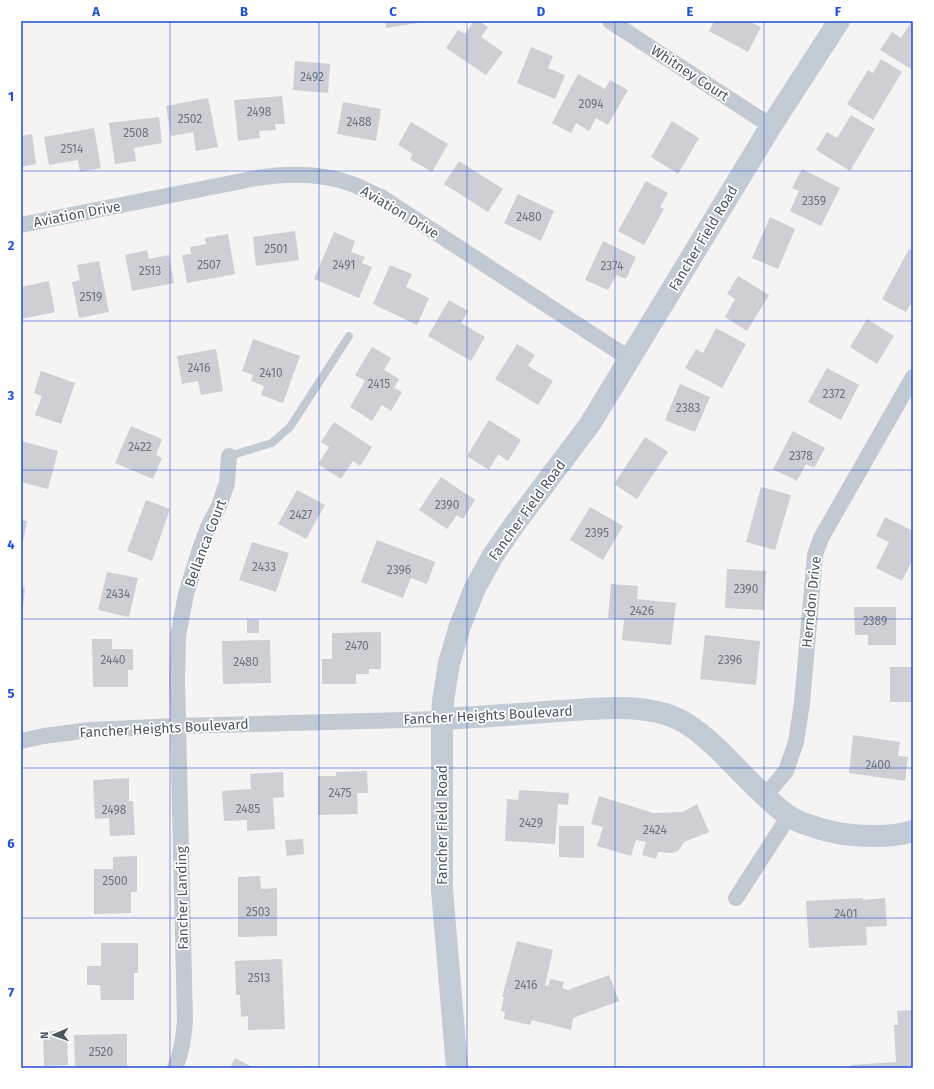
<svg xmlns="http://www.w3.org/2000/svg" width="934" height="1089" font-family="'Fira Sans',sans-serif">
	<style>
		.building { fill: #cdcfd5 }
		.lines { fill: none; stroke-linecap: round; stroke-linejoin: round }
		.lane { stroke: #c1cad2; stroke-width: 8 }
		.street { stroke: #c1cad2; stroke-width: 16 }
		.secondary { stroke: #c1cbd6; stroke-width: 22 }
		.grid { fill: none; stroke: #1d4ed8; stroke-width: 1; stroke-opacity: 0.55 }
		.labels { text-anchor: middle; stroke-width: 3.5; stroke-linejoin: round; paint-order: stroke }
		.number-label { font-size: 12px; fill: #6b747e }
		.street-label { font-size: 14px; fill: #4a5661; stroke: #fff }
		.neatline { fill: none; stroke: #1d4ed8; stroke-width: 1.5 }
		.grid-label { font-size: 13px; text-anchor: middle; font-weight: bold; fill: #1d4ed8 }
	</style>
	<rect width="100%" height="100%" fill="#f5f3f3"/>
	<g class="building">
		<polygon points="385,21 423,21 423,22 386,28"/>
		<polygon points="474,21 479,21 488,27 481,37 503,52 486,75 446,48 458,30 465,34"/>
		<polygon points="714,21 748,21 761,27 748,52 709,31"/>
		<polygon points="912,21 913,21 913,70 880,50 892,32 901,38"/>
		<polygon points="531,47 553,56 548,68 565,75 555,99 517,83"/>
		<polygon points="881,59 902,72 873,120 847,104 868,70 873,73"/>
		<polygon points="295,61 330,64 328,93 293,90"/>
		<polygon points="578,74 605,89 610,80 628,90 608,125 596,118 589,131 576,123 571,133 552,123"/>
		<polygon points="282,96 285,124 275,124 276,130 259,131 260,138 238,141 234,100"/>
		<polygon points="208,98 218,147 196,151 193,132 171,136 166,106"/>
		<polygon points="343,102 381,109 376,141 337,134"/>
		<polygon points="851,115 875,129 850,171 816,150 827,132 837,138"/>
		<polygon points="159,117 162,143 134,148 136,161 115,164 109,123"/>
		<polygon points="672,121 699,138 678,174 651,157"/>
		<polygon points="411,122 448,144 432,172 410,159 413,154 398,145"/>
		<polygon points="94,128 101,168 80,172 78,160 49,165 44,137"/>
		<polygon points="32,134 36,164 21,167 21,136"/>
		<polygon points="459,161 503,189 488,212 444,184"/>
		<polygon points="802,169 840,188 821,226 790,211 799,191 792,188"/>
		<polygon points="646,181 668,193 660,207 664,209 644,245 618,231"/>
		<polygon points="518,194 554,211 541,241 504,223"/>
		<polygon points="770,217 795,229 778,269 752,258"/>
		<polygon points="295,231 299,260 256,266 253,237"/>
		<polygon points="334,232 355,241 351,252 365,257 362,263 372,267 359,298 314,279"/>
		<polygon points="228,234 235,274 187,283 182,255 191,254 190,247 206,244 205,238"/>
		<polygon points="603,241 636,257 626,279 616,275 608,290 585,280"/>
		<polygon points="909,249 913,251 913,300 906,312 882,299"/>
		<polygon points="147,250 149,259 169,255 174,283 132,291 125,255"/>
		<polygon points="99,261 109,312 79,318 72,282 80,280 77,265"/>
		<polygon points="390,265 412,274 406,287 429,298 417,325 373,304"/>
		<polygon points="738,276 769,295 747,331 725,317 735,299 727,294"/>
		<polygon points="49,281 55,312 21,319 21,287"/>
		<polygon points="449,300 468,311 461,323 485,337 471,361 428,336"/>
		<polygon points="867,319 894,336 877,364 850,347"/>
		<polygon points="716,328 746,344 722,388 685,368 696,349 703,353"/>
		<polygon points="253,339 300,356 283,403 261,395 264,386 251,381 253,375 242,371"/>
		<polygon points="517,344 535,355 528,366 553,381 538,405 495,379"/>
		<polygon points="372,347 391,358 384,370 399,379 394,388 402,392 391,411 382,405 372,421 350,407 365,381 355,375"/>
		<polygon points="216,349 223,391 201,395 198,381 182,384 177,356"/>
		<polygon points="827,368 859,385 841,420 808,402"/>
		<polygon points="41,371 75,383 61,424 35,415 42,396 34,393"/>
		<polygon points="680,384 710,397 695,432 665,420"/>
		<polygon points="489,420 521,440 508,461 498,454 489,470 467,456"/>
		<polygon points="334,422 372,447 360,466 353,461 341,479 318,464 329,447 321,442"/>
		<polygon points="131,426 162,439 156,455 162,458 153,479 115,463"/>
		<polygon points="793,431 825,448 814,468 806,464 797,481 773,469"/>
		<polygon points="645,437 668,452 637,499 614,484"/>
		<polygon points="21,441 58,451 48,489 21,482"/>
		<polygon points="441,477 475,500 463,519 457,515 447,529 419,510"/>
		<polygon points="761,487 791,495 775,550 746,542"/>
		<polygon points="297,490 325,505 306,539 278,524"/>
		<polygon points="146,500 170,509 152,561 127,551"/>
		<polygon points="590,507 623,526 603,560 570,540"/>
		<polygon points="885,517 913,531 913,559 902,581 876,568 889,542 876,536"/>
		<polygon points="21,520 27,521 22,546 21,546"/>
		<polygon points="377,540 435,562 427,584 411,578 403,598 361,582"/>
		<polygon points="252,542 289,553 276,592 239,580"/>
		<polygon points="727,569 766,571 764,610 725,608"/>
		<polygon points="107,572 138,578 129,617 98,610"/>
		<polygon points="611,584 638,586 637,599 676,603 671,645 622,640 624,620 608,618"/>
		<polygon points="21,587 25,588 22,617 21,617"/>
		<polygon points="854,607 896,607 896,645 868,645 868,635 855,635"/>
		<polygon points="247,619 259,620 259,633 247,633"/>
		<polygon points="381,632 381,669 369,669 369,674 356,674 356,684 322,684 322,659 332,659 332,633"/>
		<polygon points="705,635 760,641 756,685 700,679"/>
		<polygon points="92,639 112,639 112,649 133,649 133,670 128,670 128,687 93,687"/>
		<polygon points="270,640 271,683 223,684 222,641"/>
		<rect x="890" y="667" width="23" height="35"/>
		<polygon points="853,735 900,742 898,756 908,757 905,781 849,773"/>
		<polygon points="367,771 368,793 357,793 358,814 318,815 318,776 336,776 336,772"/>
		<polygon points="283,772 284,797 273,798 275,829 247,831 247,820 224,821 222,791 251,789 250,774"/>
		<polygon points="129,778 129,801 133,801 135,835 110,836 109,818 95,819 93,780"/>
		<polygon points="519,790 569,793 568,805 558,804 555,844 505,841 507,799 518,800"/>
		<polygon points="599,796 653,813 683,812 697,804 709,832 684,842 678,851 671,853 658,852 656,859 642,855 646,842 636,840 631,856 597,846 603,827 591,824"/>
		<polygon points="559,826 584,826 584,858 559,857"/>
		<polygon points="303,839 304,854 287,856 285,840"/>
		<polygon points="137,856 137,892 131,892 131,913 94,914 94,869 113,869 113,857"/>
		<polygon points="260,876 261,889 277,888 277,936 238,937 238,877"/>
		<polygon points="863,898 863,900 885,898 887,926 866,927 867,945 809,948 806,901"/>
		<polygon points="517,941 553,950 545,985 548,986 550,979 564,982 562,988 568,990 609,975 619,1001 573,1018 571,1030 532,1020 530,1025 504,1019 505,1012 501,1011 504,997 502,997"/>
		<polygon points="101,943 138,943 138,973 134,973 134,1000 101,1000 100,985 87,985 87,966 101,966"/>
		<polygon points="282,959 285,1029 248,1030 248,1016 241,1017 240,995 236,995 235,961"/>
		<polygon points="913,1010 913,1068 851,1068 851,1065 896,1062 894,1025 898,1025 897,1011"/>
		<polygon points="43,1031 67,1031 68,1065 44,1066"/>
		<polygon points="127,1034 127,1068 75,1068 74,1035"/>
		<polygon points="235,1058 254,1068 230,1068"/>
	</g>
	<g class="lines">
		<polyline class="lane" points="229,456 272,443 290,427 349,336"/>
		<g class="street">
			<polyline points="610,21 771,126"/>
			<path d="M21 225 257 178C289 173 322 173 352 184 362 188 371 193 381 197L630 359"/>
			<polyline points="21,741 44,736 89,730 178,726 442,719"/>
			<polyline points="765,796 786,771 796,742 802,703 815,555 821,538 913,377"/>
			<polyline points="736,898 789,816"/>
			<path d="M175 1068C182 1052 184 1037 185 1020L177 681 178 636 186 594 200 549 208 527 219 506 227 483 229 456"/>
		</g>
		<g class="secondary">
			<path d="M442 719C481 717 520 714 559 711 594 709 631 704 665 714 686 720 703 735 719 750 741 772 762 796 787 815 801 825 836 834 853 835 874 837 893 837 913 831"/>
			<polyline points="457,1068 442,890 442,719 443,701 449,663 460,626 474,590 492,557 514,525 590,424 771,126 839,21"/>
		</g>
	</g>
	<path class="grid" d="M170 21V1068M319 21V1068M467 21V1068M615 21V1068M764 21V1068M21 171H913M21 321H913M21 470H913M21 619H913M21 768H913M21 918H913"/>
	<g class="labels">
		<g class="number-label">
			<text x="312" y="81">2492</text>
			<text x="591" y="108">2094</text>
			<text x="259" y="116">2498</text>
			<text x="190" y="123">2502</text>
			<text x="359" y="126">2488</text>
			<text x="136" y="137">2508</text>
			<text x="72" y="153">2514</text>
			<text x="814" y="205">2359</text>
			<text x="529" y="221">2480</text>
			<text x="276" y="253">2501</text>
			<text x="209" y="269">2507</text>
			<text x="344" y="269">2491</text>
			<text x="612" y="270">2374</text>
			<text x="150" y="275">2513</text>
			<text x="91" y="301">2519</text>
			<text x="199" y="372">2416</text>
			<text x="271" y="377">2410</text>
			<text x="379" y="388">2415</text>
			<text x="834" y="398">2372</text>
			<text x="688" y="412">2383</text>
			<text x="140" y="451">2422</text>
			<text x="801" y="460">2378</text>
			<text x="447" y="509">2390</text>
			<text x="301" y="519">2427</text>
			<text x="597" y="537">2395</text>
			<text x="264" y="571">2433</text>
			<text x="399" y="574">2396</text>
			<text x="746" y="593">2390</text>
			<text x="118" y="598">2434</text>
			<text x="642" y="615">2426</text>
			<text x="875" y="625">2389</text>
			<text x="357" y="650">2470</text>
			<text x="113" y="664">2440</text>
			<text x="730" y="664">2396</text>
			<text x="246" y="666">2480</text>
			<text x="878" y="769">2400</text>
			<text x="340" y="797">2475</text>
			<text x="248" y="813">2485</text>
			<text x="114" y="814">2498</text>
			<text x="531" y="827">2429</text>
			<text x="655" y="834">2424</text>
			<text x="115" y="885">2500</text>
			<text x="258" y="916">2503</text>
			<text x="846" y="918">2401</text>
			<text x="259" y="982">2513</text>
			<text x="526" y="989">2416</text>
			<text x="101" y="1056">2520</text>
		</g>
		<g class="street-label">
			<text transform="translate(690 73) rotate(33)" y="5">Whitney Court</text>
			<text transform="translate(400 212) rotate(31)" y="5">Aviation Drive</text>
			<text transform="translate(77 214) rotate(-11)" y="5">Aviation Drive</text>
			<text transform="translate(703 238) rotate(-59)" y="5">Fancher Field Road</text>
			<text transform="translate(527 510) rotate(-54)" y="5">Fancher Field Road</text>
			<text transform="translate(205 543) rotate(-69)" y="5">Bellanca Court</text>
			<text transform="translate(811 602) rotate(-84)" y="5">Herndon Drive</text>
			<text transform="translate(488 715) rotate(-3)" y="5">Fancher Heights Boulevard</text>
			<text transform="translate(164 728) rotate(-3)" y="5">Fancher Heights Boulevard</text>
			<text transform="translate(442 825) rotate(-90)" y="5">Fancher Field Road</text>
			<text transform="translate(182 898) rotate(-91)" y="5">Fancher Landing</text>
		</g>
	</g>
	<rect width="934" height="1089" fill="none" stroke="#ffffff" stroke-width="44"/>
	<g transform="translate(54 1035) rotate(268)" stroke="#ffffff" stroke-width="3" paint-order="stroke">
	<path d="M0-3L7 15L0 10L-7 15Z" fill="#4a5661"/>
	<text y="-6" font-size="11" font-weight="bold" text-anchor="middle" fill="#4a5661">N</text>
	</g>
	<rect x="22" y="22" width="890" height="1045" class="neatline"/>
	<g class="grid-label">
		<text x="96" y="16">A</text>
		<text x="244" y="16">B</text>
		<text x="393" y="16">C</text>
		<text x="541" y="16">D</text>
		<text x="690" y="16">E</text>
		<text x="838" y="16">F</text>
		<text x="11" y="101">1</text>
		<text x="11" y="250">2</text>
		<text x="11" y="400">3</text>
		<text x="11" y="549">4</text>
		<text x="11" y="698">5</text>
		<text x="11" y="848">6</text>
		<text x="11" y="997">7</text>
	</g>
</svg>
